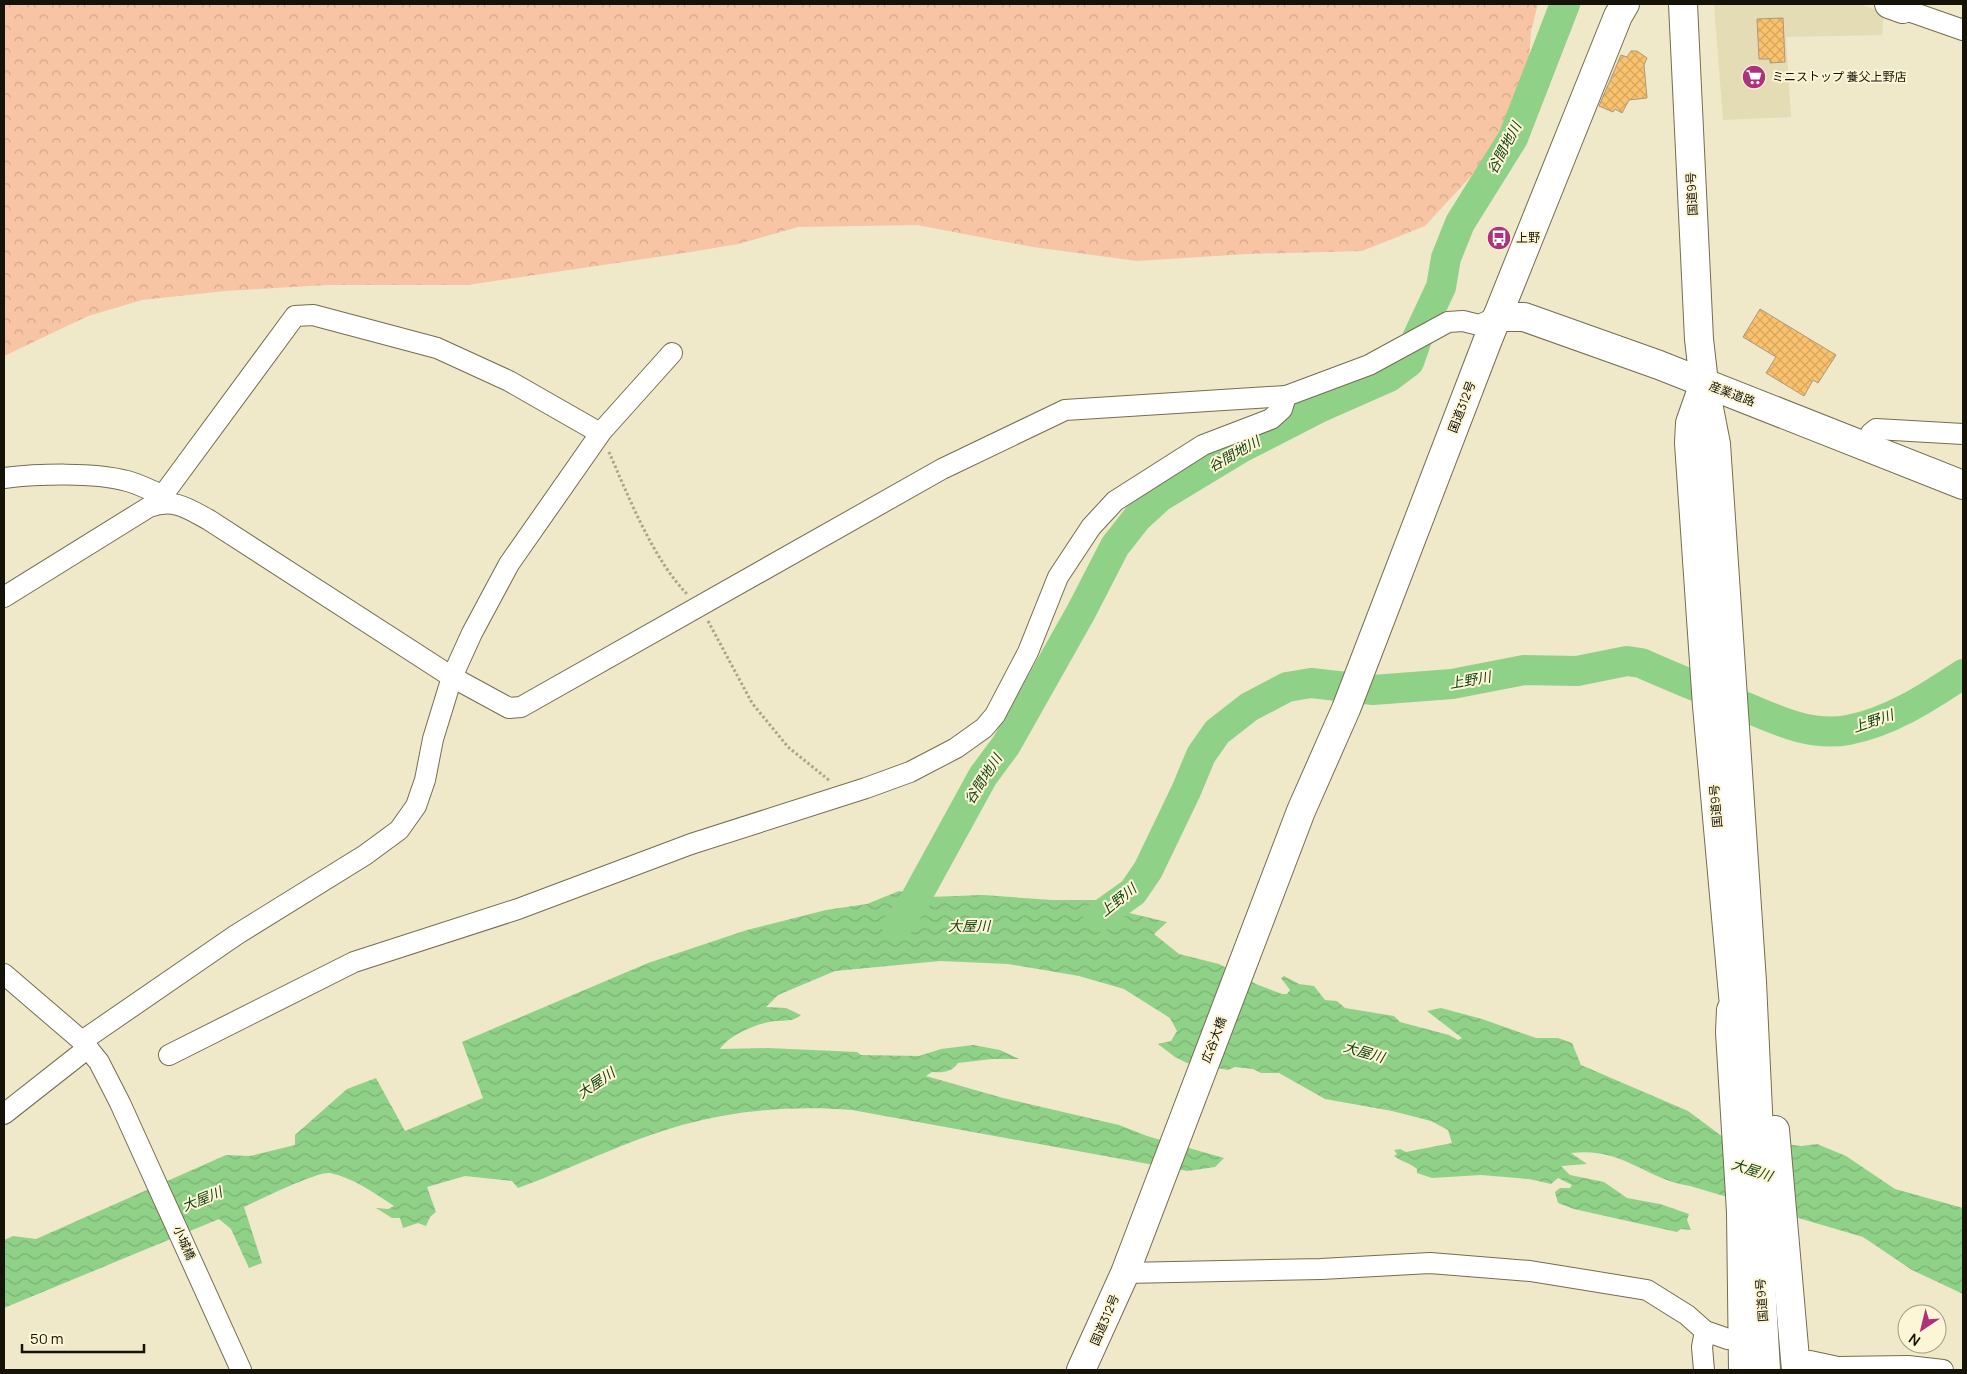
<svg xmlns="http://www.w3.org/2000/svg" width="1967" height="1374" font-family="Manrope,'Noto Sans JP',sans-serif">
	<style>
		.built { fill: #e3dcb5 }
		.forest { fill: url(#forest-crowns) }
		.water { fill: url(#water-waves) }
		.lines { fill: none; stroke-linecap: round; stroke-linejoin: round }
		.river { stroke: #90d188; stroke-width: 30 }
		.building { fill: url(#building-cross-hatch); stroke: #ab987e }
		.street-casing { stroke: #736e51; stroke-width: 22 }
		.secondary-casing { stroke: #736e51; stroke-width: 30 }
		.highway-casing { stroke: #736e51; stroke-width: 30 }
		.path { stroke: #aaa48b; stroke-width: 3; stroke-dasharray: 2.5 2.5; stroke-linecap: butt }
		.street { stroke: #fff; stroke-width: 20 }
		.secondary { stroke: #fff; stroke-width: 28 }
		.highway { stroke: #fff; stroke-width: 28 }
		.labels { text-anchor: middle; stroke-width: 4; stroke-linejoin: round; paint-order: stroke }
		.poi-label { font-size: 12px; fill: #151207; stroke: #fcf6d6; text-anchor: start }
		.street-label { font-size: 12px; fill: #151207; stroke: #fcf6d6 }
		.water-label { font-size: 14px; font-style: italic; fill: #164211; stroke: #fcf6d6 }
	</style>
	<defs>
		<pattern id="forest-crowns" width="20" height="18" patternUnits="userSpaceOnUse" patternTransform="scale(1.25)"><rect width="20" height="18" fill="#f7c4a4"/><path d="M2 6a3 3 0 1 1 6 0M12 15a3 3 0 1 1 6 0" fill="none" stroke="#d3a78c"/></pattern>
		<pattern id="water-waves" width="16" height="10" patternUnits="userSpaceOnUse" patternTransform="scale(1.25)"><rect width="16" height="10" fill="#90d188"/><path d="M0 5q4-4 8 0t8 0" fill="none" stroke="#7bb274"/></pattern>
		<pattern id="building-cross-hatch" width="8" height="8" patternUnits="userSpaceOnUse" patternTransform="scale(1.25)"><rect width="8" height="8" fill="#fac26d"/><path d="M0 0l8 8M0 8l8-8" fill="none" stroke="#d5a65d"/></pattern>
	</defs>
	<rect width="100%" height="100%" fill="#efe8c9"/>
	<polygon class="built" points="1714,4 1860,4 1884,13 1882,35 1786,37 1791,117 1723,120"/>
	<polygon class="forest" points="4,4 1538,4 1531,31 1527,90 1495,150 1425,226 1362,251 1247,254 1137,261 1033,247 917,225 798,227 738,244 691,252 467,285 326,285 225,291 142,300 88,316 4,356"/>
	<path class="water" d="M899 891 930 897 983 895 1052 900H1105L1133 891 1117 910 1167 922 1154 934 1179 954 1219 964 1256 984 1282 994H1287L1290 990 1281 978 1284 976 1299 984 1314 986 1325 1000 1337 1001 1345 1008 1394 1016 1400 1022 1449 1035 1458 1040 1462 1038 1427 1011 1441 1008 1482 1019 1536 1038H1558L1572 1043 1581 1065 1688 1111 1723 1137 1801 1146 1817 1144 1846 1156 1895 1189 1963 1208V1294L1912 1270 1863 1237 1690 1186C1644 1179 1624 1147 1571 1153L1587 1164 1561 1166 1570 1175 1604 1182 1627 1198 1660 1204 1689 1214 1687 1220 1691 1230 1681 1229 1677 1232 1574 1209 1558 1203 1555 1192 1560 1188H1570L1572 1185 1558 1178 1551 1184 1529 1179 1481 1175 1432 1178 1417 1173V1169C1410 1163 1402 1162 1394 1156L1397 1154 1394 1150 1400 1149 1406 1152 1452 1143 1448 1130 1431 1121 1392 1111 1325 1099 1279 1073H1261L1253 1069 1235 1067 1228 1070 1187 1063 1175 1057 1158 1044 1171 1041 1177 1031 1170 1018 1124 989 1079 976 1008 964 940 961 835 971 778 995 766 1007 786 1008 801 1015C793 1022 786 1020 775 1021 758 1023 730 1034 720 1049L768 1048 857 1052 861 1055 919 1056 941 1049 973 1045 1000 1050 1019 1059H992L958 1063C952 1072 943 1073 932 1072L926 1076 1003 1098 1119 1125 1147 1136 1224 1158 1215 1167 1187 1171 852 1110C795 1105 737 1110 682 1125 625 1141 573 1168 518 1188L512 1181 465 1176 427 1187 436 1212 430 1217 426 1226 418 1223 403 1228 400 1218H392L376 1208 388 1209 394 1206C374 1193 354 1178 330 1173 317 1171 259 1200 244 1207L262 1263 249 1268 231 1229 219 1219 4 1308V1240L13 1236 36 1239 226 1155 250 1156 295 1145V1135L347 1089 376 1078 405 1131 483 1098 462 1042 648 963 747 930 826 910 867 904Z"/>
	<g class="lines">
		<g class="river">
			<path d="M1098 917 1133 892 1148 870 1186 791 1201 755 1217 732 1249 707 1287 687 1311 683 1373 690 1452 684 1524 670 1577 671 1627 661 1641 663C1670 676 1700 688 1729 700 1766 715 1807 738 1848 730 1891 722 1928 697 1963 674"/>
			<polyline points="897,927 916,898 983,776 1006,745 1081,612 1115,546 1137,518 1160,497 1241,448 1321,407 1389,377 1409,362 1418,336 1441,287 1446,258 1460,223 1513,138 1565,4"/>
		</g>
	</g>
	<g class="building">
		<polygon points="1783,18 1785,62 1770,63 1770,59 1759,59 1757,19"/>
		<polygon points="1631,51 1637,51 1647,58 1644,65 1647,98 1629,100 1622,113 1615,109 1613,112 1599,106 1621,55 1627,57"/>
		<polygon points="1760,309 1836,355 1818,383 1813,380 1804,396 1766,373 1776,357 1743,337"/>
	</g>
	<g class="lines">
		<g class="street-casing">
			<g id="street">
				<polyline points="1906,4 1903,9 1963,30"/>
				<polyline points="1864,447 1871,433 1876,429 1963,434"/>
				<path d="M4 478C38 474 94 472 127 481 139 484 151 491 163 495"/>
				<polyline points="163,495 295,316 313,315 437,348 509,381 600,433"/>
				<path d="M4 597 149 507C174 498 187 508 209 520L452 677 509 708 521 707 942 469 1065 410 1286 396 1369 365 1448 322 1463 321 1479 325 1497 317"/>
				<polyline points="4,974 82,1041 99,1062 120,1103 241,1370"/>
				<polyline points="82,1041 236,935 365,855 399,830 416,806 425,780 433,739 452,677 472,633 509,564 602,431 672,353"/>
				<polyline points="169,1055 354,962 518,909 691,844 866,788 910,772 956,748 984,728 995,715 1028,652 1058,577 1091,527 1115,501 1203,445 1271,419 1282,409 1286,396"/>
				<polyline points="4,1114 88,1048"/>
				<polyline points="1125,1273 1321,1269 1430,1263 1530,1271 1647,1290 1687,1315 1705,1331 1728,1339"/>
				<polyline points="1810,1361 1838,1367 1908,1366 1943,1370"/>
				<polyline points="1704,1370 1702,1347 1705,1331"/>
			</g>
		</g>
		<g class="secondary-casing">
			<g id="secondary">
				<polyline points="1889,4 1903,9"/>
				<polyline points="1497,317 1524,317 1659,365 1963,485"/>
			</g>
		</g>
		<g class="highway-casing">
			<g id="highway">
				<polyline points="1683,4 1699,339 1704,383 1716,444 1752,982 1761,1176 1758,1230 1766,1370"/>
				<polyline points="1704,383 1690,423 1689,443 1707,706 1736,1028"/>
				<polyline points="1731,1010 1730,1032 1741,1212 1743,1370"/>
				<polyline points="1775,1130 1796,1370"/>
				<polyline points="1081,1370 1125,1273 1301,811 1346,709 1487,342 1618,16 1625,4"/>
			</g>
		</g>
		<g class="path">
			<path d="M609 452C628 496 654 561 688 595"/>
			<polyline points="708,621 752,703 788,747 830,781"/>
		</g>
		<use href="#street" class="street"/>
		<use href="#secondary" class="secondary"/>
		<use href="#highway" class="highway"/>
	</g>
	<defs>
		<g id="supermarket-disc" transform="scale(1.25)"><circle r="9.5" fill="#b1307c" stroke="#fcf6d6"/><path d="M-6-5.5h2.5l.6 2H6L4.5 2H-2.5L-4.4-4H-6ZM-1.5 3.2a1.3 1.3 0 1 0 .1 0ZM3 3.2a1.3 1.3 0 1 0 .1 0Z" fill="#fff"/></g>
		<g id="bus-disc" transform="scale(1.25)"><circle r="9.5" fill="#b1307c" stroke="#fcf6d6"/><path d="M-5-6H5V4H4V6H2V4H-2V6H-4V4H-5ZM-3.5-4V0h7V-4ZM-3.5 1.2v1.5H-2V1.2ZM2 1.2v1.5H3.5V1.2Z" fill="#fff"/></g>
	</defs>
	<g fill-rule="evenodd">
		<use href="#supermarket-disc" x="1754" y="77"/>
		<use href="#bus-disc" x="1499" y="238"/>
	</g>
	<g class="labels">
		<g class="poi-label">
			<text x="1772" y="81">ミニストップ 養父上野店</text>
			<text x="1516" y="242">上野</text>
		</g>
		<g class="street-label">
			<text transform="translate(1692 194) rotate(-93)" y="4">国道9号</text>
			<text transform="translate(1732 394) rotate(21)" y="4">産業道路</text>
			<text transform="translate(1462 407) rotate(-69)" y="4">国道312号</text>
			<text transform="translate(1716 806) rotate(-95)" y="4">国道9号</text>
			<text transform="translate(1214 1040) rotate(-69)" y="4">広谷大橋</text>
			<text transform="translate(184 1243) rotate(66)" y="4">小城橋</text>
			<text transform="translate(1762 1300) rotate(-94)" y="4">国道9号</text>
			<text transform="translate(1105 1320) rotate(-67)" y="4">国道312号</text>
		</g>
		<g class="water-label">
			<text transform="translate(1504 148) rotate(-62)" y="5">谷間地川</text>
			<text transform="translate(1234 454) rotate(-29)" y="5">谷間地川</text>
			<text transform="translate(1470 680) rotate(-10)" y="5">上野川</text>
			<text transform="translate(1873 721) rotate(-19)" y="5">上野川</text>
			<text transform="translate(983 779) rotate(-57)" y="5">谷間地川</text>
			<text transform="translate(1118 900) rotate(-39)" y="5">上野川</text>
			<text x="969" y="931">大屋川</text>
			<text transform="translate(1364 1052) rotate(16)" y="5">大屋川</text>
			<text transform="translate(596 1083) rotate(-34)" y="5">大屋川</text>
			<text transform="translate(1752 1170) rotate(18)" y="5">大屋川</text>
			<text transform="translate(202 1199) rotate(-22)" y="5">大屋川</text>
		</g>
	</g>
	<rect width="1967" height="1374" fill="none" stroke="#151207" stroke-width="10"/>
	<g transform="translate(1922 1329) rotate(215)"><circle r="24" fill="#fcf6d6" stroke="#a09b83"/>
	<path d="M0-4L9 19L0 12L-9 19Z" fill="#b1307c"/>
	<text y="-8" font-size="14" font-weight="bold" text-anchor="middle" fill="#151207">N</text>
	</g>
	<path d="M22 1344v8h122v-8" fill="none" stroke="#151207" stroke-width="2.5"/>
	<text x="30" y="1344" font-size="15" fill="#151207" stroke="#fcf6d6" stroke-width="4" paint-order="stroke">50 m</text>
</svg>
